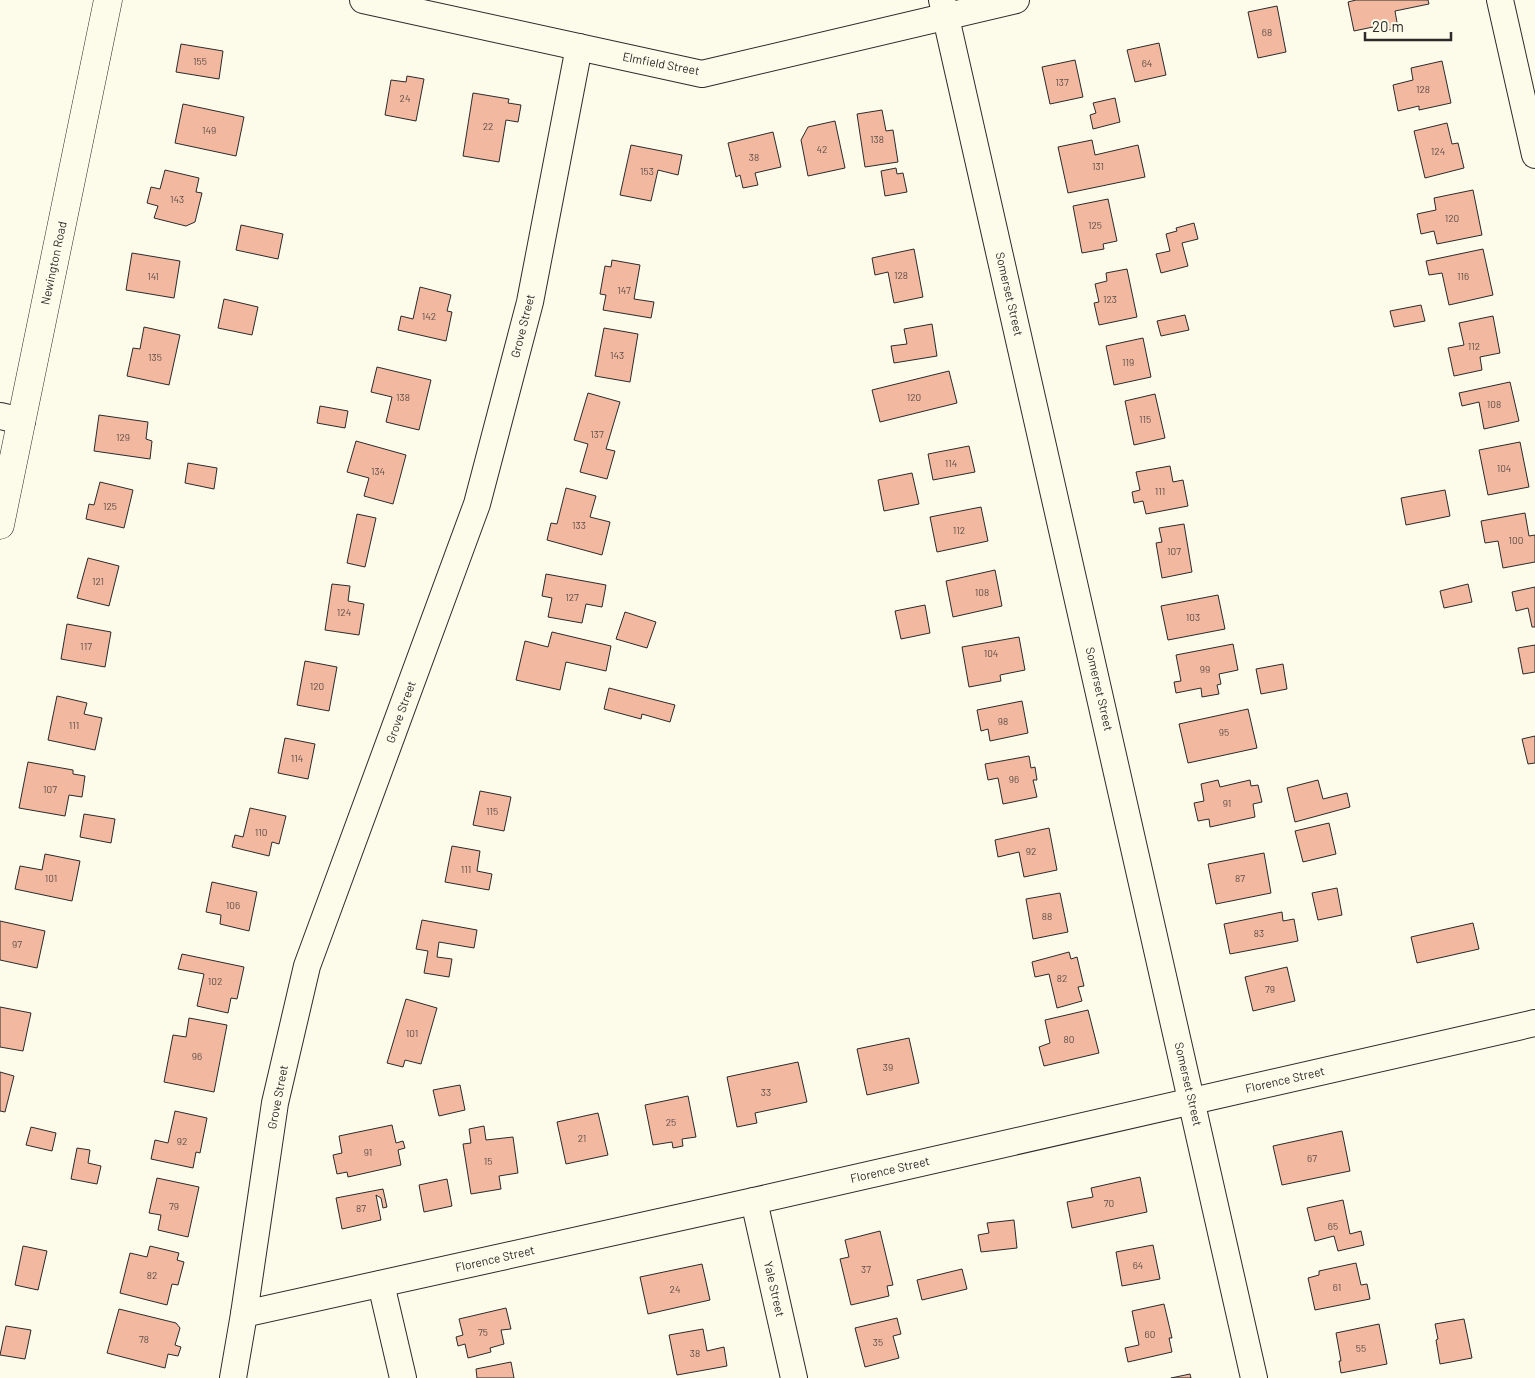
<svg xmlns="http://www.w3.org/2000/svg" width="1535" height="1378" font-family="Barlow,sans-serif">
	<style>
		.building { fill: #f2b8a0; stroke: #2b2b2b }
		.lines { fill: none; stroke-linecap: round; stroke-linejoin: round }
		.street-casing { stroke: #2b2b2b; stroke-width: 28 }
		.secondary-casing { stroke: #2b2b2b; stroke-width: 29 }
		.street { stroke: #fdfbea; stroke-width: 26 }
		.secondary { stroke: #fdfbea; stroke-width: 28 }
		.labels { text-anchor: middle; stroke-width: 4; stroke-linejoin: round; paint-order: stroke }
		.number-label { font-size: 10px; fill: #5d4e48 }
		.street-label { font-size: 12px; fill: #2b2b2b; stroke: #fdfbea }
	</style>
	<rect width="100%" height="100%" fill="#fdfbea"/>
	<g class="building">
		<polygon points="1356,0 1428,0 1429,4 1395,11 1398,28 1374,33 1373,27 1354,31 1348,2"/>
		<polygon points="1277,6 1286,52 1258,58 1248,12"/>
		<polygon points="1159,43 1166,75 1135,82 1127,50"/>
		<polygon points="181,44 223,51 219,79 176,72"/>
		<polygon points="1075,60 1083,97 1050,104 1042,67"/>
		<polygon points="1442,61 1451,103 1419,110 1419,106 1398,111 1393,85 1413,80 1411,68"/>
		<polygon points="407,76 424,79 416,121 385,115 391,80 406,82"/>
		<polygon points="473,93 509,99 508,103 521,105 518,122 506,120 499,162 463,156"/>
		<polygon points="1115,98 1120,122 1093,129 1090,115 1096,113 1093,103"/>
		<polygon points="183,104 244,117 236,156 175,143"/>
		<polygon points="882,110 886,131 893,130 898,162 865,167 857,114"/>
		<polygon points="835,121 845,168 808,176 801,140 808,127"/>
		<polygon points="1447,123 1452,144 1458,143 1464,168 1425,178 1414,131"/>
		<polygon points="773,132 781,167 755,173 758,185 743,188 740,175 736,177 728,143"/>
		<polygon points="1092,140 1095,155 1138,145 1145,177 1068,193 1058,147"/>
		<polygon points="631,145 682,155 678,175 658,170 651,201 620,195"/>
		<polygon points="896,168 897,174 903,173 907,192 885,196 881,171"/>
		<polygon points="165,170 199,178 196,192 202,193 195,222 186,226 154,218 158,206 147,203 151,187 160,189"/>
		<polygon points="1473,190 1482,235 1437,244 1434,231 1421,234 1417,214 1436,210 1434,198"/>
		<polygon points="1108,199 1117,241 1103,244 1104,249 1082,253 1073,206"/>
		<polygon points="1194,223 1198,239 1182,243 1188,266 1161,273 1156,254 1170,251 1166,234 1177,231 1176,228"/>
		<polygon points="241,225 283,234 278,259 236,250"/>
		<polygon points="914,249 923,297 894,303 888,272 875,275 872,258"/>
		<polygon points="1483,249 1493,295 1449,305 1442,273 1429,275 1426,261"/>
		<polygon points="132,253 180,261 174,298 126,290"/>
		<polygon points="612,260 640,265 634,299 654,302 651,318 603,310 606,295 600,294 605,266 611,267"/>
		<polygon points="1127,269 1137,317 1099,325 1094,303 1099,302 1095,284 1107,281 1106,273"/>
		<polygon points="420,287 451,295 447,311 452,312 446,341 398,330 401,316 413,319"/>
		<polygon points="224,299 258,307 252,335 218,328"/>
		<polygon points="1421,305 1425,321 1394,327 1390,311"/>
		<polygon points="1185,315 1189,330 1161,336 1157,321"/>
		<polygon points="1493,316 1500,353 1480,357 1482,370 1454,376 1448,348 1464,345 1459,323"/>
		<polygon points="932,324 937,356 894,363 891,346 907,344 904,329"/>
		<polygon points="144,327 180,335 169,385 127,376 133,348 140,349"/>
		<polygon points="604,328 638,334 630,382 595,376"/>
		<polygon points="1143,338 1151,377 1114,385 1106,346"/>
		<polygon points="377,367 431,380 419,430 386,422 392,397 371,392"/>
		<polygon points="949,371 957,403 880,422 872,390"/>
		<polygon points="1510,382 1519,421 1484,429 1479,402 1462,406 1459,393"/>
		<polygon points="588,393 620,402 606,449 615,451 607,479 580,472 588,444 574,440"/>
		<polygon points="1155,394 1165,438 1134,445 1125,401"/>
		<polygon points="320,406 348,411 345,428 317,423"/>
		<polygon points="99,415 148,422 146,439 152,441 150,459 94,451"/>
		<polygon points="356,441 406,455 393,504 364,496 369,478 347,472"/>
		<polygon points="1520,442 1529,487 1488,495 1479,450"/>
		<polygon points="969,446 975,472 933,480 928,454"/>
		<polygon points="188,463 217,468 214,489 185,483"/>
		<polygon points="1170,466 1173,482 1183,480 1188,506 1146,514 1143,501 1134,503 1132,492 1140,490 1136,472"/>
		<polygon points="912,473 919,504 884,511 878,480"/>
		<polygon points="100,482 133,490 124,528 86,519 89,504 94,505"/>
		<polygon points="566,488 596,496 590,517 610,522 602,555 547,540 551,523 557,524"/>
		<polygon points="1445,490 1450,516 1406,525 1401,498"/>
		<polygon points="981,507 988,541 937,552 930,517"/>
		<polygon points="1525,513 1529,536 1535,535 1535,562 1503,568 1498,541 1485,543 1481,521"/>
		<polygon points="357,514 376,518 365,567 347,563"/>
		<polygon points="1184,524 1192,572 1162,578 1156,543 1162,542 1159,528"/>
		<polygon points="88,558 119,566 109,606 77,598"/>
		<polygon points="995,570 1002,606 953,617 946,581"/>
		<polygon points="546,574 606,585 602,607 586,604 582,623 548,617 552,598 542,596"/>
		<polygon points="332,584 350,586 348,601 364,604 359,635 325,630"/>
		<polygon points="1468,584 1472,602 1444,608 1440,591"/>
		<polygon points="1535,587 1535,627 1532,627 1528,608 1516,611 1512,592"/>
		<polygon points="1218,595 1225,629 1168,640 1161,606"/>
		<polygon points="925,605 930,633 901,639 895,611"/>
		<polygon points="625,612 656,622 647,648 616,639"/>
		<polygon points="67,624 111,632 105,667 61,659"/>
		<polygon points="552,632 611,646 606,671 566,662 560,690 516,680 525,641 548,647"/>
		<polygon points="1019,637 1025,670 1000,675 1001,681 969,687 962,647"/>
		<polygon points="1233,644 1238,670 1219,674 1221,684 1217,685 1219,694 1202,697 1201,688 1176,693 1174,682 1181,681 1176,655"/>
		<polygon points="1535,645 1535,672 1523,674 1518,648"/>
		<polygon points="305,661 337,667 329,711 297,705"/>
		<polygon points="1283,664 1287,689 1261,694 1256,669"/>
		<polygon points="609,688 675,705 670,722 642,714 641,719 604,709"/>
		<polygon points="57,696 87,703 84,714 102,718 95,750 48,740"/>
		<polygon points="1022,701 1028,733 990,741 988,729 981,731 977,710"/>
		<polygon points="1248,709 1257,748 1188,763 1179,724"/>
		<polygon points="1535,736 1535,763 1528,764 1522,739"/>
		<polygon points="285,738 315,744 308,779 278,773"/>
		<polygon points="1029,756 1031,768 1035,767 1037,780 1033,780 1037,797 1003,804 998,778 988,780 985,764"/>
		<polygon points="28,762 73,770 73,774 85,776 82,797 69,795 65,816 19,808"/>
		<polygon points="1218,780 1220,787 1250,780 1251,786 1258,785 1262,802 1253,804 1255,817 1210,827 1209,819 1198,821 1194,803 1204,801 1201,784"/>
		<polygon points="1318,780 1323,799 1347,793 1350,807 1295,822 1287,788"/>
		<polygon points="480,791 511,797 504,831 473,825"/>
		<polygon points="250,808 286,816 279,844 272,842 269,856 232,847 235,835 243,837"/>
		<polygon points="84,814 115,819 111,843 80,837"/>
		<polygon points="1329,823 1336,854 1303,862 1295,831"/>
		<polygon points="1049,828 1057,870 1024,877 1019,852 998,857 995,840"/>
		<polygon points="452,846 480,851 477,871 492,874 489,890 445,882"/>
		<polygon points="1264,853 1271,893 1216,904 1208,864"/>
		<polygon points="45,854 80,861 72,901 15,889 20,866 42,870"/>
		<polygon points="212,882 257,892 249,931 220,924 221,915 206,912"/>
		<polygon points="1337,888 1342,915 1318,920 1312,893"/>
		<polygon points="1060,893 1068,932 1033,939 1026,899"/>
		<polygon points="1282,912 1283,921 1294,919 1298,941 1230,954 1224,924"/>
		<polygon points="422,920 477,930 474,948 439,942 437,957 452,959 449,977 424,973 428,951 416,949"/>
		<polygon points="0,921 45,931 37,968 0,960"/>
		<polygon points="1473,923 1479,949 1417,963 1411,937"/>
		<polygon points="1069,952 1071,959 1077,957 1084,986 1078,987 1082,1001 1057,1008 1049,974 1035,977 1032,962"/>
		<polygon points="182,954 244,967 237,999 231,998 228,1013 197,1006 204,974 178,969"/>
		<polygon points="1287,967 1295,1001 1253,1011 1245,977"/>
		<polygon points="406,999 437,1008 421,1064 405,1060 403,1067 387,1063"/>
		<polygon points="0,1007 31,1013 23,1051 0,1047"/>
		<polygon points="1088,1010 1099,1053 1044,1066 1039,1047 1050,1043 1045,1020"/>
		<polygon points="189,1018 227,1025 214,1092 164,1082 173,1035 186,1037"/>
		<polygon points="909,1038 919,1083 867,1095 857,1049"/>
		<polygon points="798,1062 807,1102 755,1113 757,1123 737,1127 727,1077"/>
		<polygon points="0,1072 14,1076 5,1112 0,1111"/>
		<polygon points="460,1085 465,1110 439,1116 433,1090"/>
		<polygon points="688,1096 696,1137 682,1139 683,1146 673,1148 672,1142 653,1145 645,1105"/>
		<polygon points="175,1111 207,1118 200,1153 196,1152 193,1168 151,1159 155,1140 168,1143"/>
		<polygon points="598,1113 608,1155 566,1164 557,1122"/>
		<polygon points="392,1125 396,1143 403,1141 405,1148 398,1150 401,1165 348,1177 347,1172 337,1174 333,1155 342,1153 339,1136"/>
		<polygon points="484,1126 486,1140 513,1137 518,1173 499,1176 501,1189 471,1194 463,1144 471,1143 469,1129"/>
		<polygon points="31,1127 56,1133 52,1151 26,1145"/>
		<polygon points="1342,1131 1350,1171 1282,1185 1273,1146"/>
		<polygon points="77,1148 90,1150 88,1163 101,1166 97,1184 71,1179"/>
		<polygon points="1140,1177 1147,1212 1072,1228 1067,1202 1093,1197 1091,1188"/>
		<polygon points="157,1178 199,1187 188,1237 158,1230 161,1215 149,1213"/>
		<polygon points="447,1179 452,1206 424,1212 419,1185"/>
		<polygon points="383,1189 387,1207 383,1208 381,1198 376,1195 381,1220 342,1229 336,1198"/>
		<polygon points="1343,1200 1350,1234 1361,1231 1364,1245 1338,1251 1334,1236 1315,1241 1307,1208"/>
		<polygon points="1014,1220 1017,1248 981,1252 978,1235 989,1233 987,1223"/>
		<polygon points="880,1231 893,1285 887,1286 889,1296 851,1305 840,1259 849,1257 845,1240"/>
		<polygon points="1153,1245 1160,1279 1122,1286 1116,1252"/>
		<polygon points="23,1246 47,1251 38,1290 15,1285"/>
		<polygon points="150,1246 179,1253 177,1260 184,1262 178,1285 172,1284 167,1305 120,1293 130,1253 147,1257"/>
		<polygon points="1356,1263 1361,1285 1367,1284 1370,1299 1315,1310 1308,1278 1319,1275 1319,1271"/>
		<polygon points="702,1264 710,1300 648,1314 640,1277"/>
		<polygon points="962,1269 967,1289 922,1300 917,1280"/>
		<polygon points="1164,1304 1172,1338 1169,1338 1172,1352 1128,1362 1125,1348 1139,1345 1132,1311"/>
		<polygon points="506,1308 511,1329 501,1330 504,1344 490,1348 491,1352 468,1358 465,1344 458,1346 456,1337 463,1335 459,1319"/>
		<polygon points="119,1309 176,1323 180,1328 175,1345 181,1347 178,1356 168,1354 165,1368 107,1353"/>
		<polygon points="897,1318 901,1334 893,1336 899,1358 865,1367 855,1328"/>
		<polygon points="1464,1319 1472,1358 1440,1364 1436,1340 1438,1339 1435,1324"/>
		<polygon points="1379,1324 1387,1364 1341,1373 1339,1361 1341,1361 1336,1333"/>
		<polygon points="6,1326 31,1330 25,1359 0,1355"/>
		<polygon points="703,1329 707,1351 724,1347 727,1366 677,1375 669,1335"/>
		<polygon points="511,1362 514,1378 477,1378 476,1369"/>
		<polygon points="1190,1374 1191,1378 1171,1378"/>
	</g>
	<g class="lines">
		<g class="street-casing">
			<g id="street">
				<polyline points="363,0 702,74 1016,0"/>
				<polyline points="942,0 1254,1378"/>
				<polyline points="1500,0 1535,155"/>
				<polyline points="0,416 22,421"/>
				<polyline points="754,1201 794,1378"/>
				<polyline points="381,1284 403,1378"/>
				<polyline points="244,1314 754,1201 1535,1023"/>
				<polyline points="233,1378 244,1314 275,1103 307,966 477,504 530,302 579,47"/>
			</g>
		</g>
		<g class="secondary-casing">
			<polyline id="secondary" points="0,525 108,0"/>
		</g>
		<use href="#street" class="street"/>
		<use href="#secondary" class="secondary"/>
	</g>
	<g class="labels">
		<g class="number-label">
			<text x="1267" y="36">68</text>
			<text x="200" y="65">155</text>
			<text x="1147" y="67">64</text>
			<text x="1062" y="86">137</text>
			<text x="1423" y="93">128</text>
			<text x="405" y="102">24</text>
			<text x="488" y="130">22</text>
			<text x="209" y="134">149</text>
			<text x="877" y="143">138</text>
			<text x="822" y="153">42</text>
			<text x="1438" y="155">124</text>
			<text x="754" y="161">38</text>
			<text x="1098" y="170">131</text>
			<text x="647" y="175">153</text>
			<text x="177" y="203">143</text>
			<text x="1452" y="222">120</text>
			<text x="1095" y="229">125</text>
			<text x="901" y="279">128</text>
			<text x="153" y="280">141</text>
			<text x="1463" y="280">116</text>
			<text x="624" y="294">147</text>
			<text x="1110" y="303">123</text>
			<text x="429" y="320">142</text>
			<text x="1474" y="350">112</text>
			<text x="617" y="359">143</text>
			<text x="155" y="361">135</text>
			<text x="1128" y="366">119</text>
			<text x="403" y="401">138</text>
			<text x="914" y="401">120</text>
			<text x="1494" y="408">108</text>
			<text x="1145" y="423">115</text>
			<text x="597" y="438">137</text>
			<text x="123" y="441">129</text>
			<text x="951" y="467">114</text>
			<text x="1504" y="472">104</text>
			<text x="378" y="475">134</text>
			<text x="1160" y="495">111</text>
			<text x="110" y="510">125</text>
			<text x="579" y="529">133</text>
			<text x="959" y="534">112</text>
			<text x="1516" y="544">100</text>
			<text x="1174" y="555">107</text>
			<text x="98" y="585">121</text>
			<text x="982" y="596">108</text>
			<text x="572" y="601">127</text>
			<text x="344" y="616">124</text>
			<text x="1193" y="621">103</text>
			<text x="86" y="650">117</text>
			<text x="991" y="657">104</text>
			<text x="1205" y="673">99</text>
			<text x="317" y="690">120</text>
			<text x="1003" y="725">98</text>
			<text x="74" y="729">111</text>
			<text x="1224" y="736">95</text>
			<text x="297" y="762">114</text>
			<text x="1014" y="783">96</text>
			<text x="50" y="793">107</text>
			<text x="1227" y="807">91</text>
			<text x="492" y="815">115</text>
			<text x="261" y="836">110</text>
			<text x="1031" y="855">92</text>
			<text x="466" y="873">111</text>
			<text x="51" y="882">101</text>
			<text x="1240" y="882">87</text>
			<text x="233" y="909">106</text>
			<text x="1047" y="920">88</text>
			<text x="1259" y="937">83</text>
			<text x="17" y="948">97</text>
			<text x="1062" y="982">82</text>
			<text x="215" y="985">102</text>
			<text x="1270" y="993">79</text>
			<text x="412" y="1037">101</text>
			<text x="1069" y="1043">80</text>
			<text x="197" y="1060">96</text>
			<text x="888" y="1071">39</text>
			<text x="766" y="1096">33</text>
			<text x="671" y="1126">25</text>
			<text x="582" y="1142">21</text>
			<text x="182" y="1145">92</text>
			<text x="368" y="1156">91</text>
			<text x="1312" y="1162">67</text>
			<text x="488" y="1165">15</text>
			<text x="1109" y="1207">70</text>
			<text x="174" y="1210">79</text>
			<text x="361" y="1212">87</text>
			<text x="1333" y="1230">65</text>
			<text x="1138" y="1269">64</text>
			<text x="866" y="1273">37</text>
			<text x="152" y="1279">82</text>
			<text x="1337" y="1291">61</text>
			<text x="675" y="1293">24</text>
			<text x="483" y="1336">75</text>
			<text x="1150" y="1338">60</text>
			<text x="144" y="1343">78</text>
			<text x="878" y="1346">35</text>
			<text x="1361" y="1352">55</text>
			<text x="695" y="1357">38</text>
		</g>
		<g class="street-label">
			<text transform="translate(661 64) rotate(11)" y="4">Elmfield Street</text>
			<text transform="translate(54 263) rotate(-78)" y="4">Newington Road</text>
			<text transform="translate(1009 294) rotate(77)" y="4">Somerset Street</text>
			<text transform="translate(523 326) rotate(-76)" y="4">Grove Street</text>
			<text transform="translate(1099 689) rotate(77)" y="4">Somerset Street</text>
			<text transform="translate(401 712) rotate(-70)" y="4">Grove Street</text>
			<text transform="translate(1285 1080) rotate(-13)" y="4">Florence Street</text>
			<text transform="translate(1188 1084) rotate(77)" y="4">Somerset Street</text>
			<text transform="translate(278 1097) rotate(-79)" y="4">Grove Street</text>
			<text transform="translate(890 1170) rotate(-13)" y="4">Florence Street</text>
			<text transform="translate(495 1259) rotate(-13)" y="4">Florence Street</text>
			<text transform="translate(774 1289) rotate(77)" y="4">Yale Street</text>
		</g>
	</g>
	<path d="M1365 32v8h86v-8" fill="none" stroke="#2b2b2b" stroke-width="2.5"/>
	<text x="1372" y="32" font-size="15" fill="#2b2b2b" stroke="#fdfbea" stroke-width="4" paint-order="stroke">20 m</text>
</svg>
